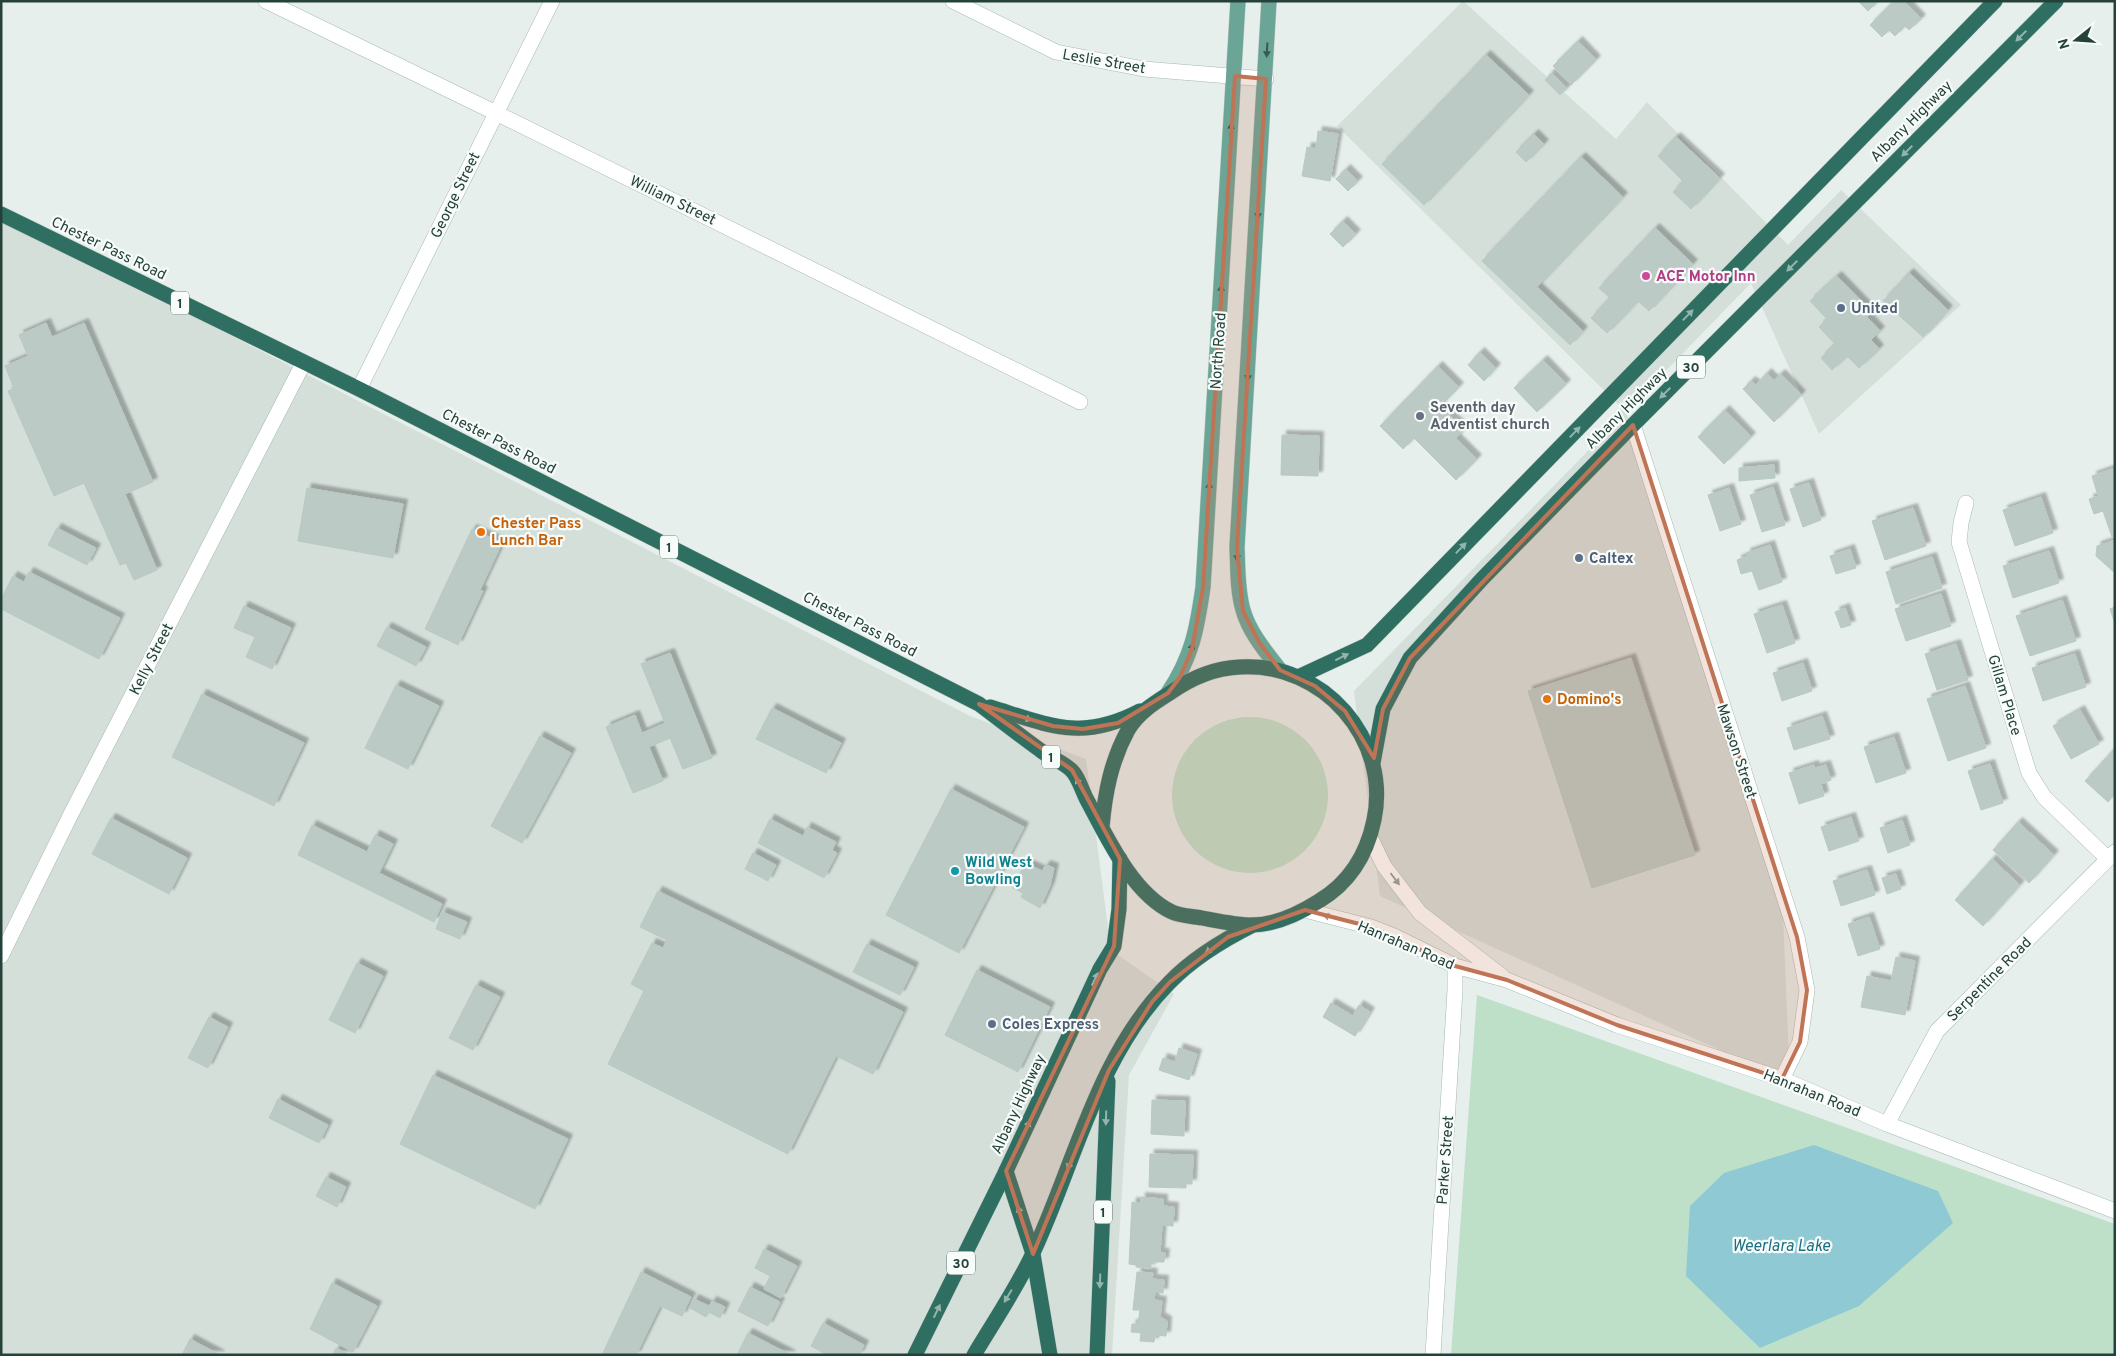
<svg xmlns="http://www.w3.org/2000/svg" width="2116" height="1356" font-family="Overpass,sans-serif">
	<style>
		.built { fill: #d4dfda }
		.green { fill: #bfe0c8 }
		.water { fill: #8ec9d4 }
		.building { fill: #bbcac4; stroke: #b8c9c2; filter: url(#shadow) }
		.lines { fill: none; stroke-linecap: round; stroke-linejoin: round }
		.street-casing { stroke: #a8b8b2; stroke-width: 16 }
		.secondary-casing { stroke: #a4bbb3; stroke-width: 16 }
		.primary-casing { stroke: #c2cac8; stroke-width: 16 }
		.highway-casing { stroke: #c2cac8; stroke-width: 16 }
		.street { stroke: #fff; stroke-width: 15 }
		.secondary { stroke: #fff; stroke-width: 15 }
		.primary { stroke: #6aa596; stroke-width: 15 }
		.highway { stroke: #2f6f62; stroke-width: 15 }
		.oneway { fill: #93b5ae }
		.oneway2 { fill: #365b51 }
		.oneway3 { fill: #92a09c }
		.marked { fill: #c07456; fill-opacity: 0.2; stroke: #c07456; stroke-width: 4; stroke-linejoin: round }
		.hotel-dot { fill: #d1479c; stroke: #f7fbf9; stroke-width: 2 }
		.service-dot { fill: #5c6f8a; stroke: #f7fbf9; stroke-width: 2 }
		.worship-dot { fill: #6b7280; stroke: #f7fbf9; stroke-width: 2 }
		.food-dot { fill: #e8710a; stroke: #f7fbf9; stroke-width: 2 }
		.culture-dot { fill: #0f9aa8; stroke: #f7fbf9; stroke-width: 2 }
		.labels { text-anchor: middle; stroke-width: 4.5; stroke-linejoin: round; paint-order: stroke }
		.shield { fill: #f7fbf9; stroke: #637a73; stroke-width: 1 }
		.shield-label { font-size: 14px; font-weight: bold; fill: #24423a }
		.street-label { font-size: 15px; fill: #24423a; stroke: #f7fbf9 }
		.hotel-label { font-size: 15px; font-weight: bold; fill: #b23c85; stroke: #f7fbf9; text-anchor: start }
		.service-label { font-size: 15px; font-weight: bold; fill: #4e5e75; stroke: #f7fbf9; text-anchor: start }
		.worship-label { font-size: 15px; font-weight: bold; fill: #5b616d; stroke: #f7fbf9; text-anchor: start }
		.food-label { font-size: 15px; font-weight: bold; fill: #c56008; stroke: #f7fbf9; text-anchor: start }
		.culture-label { font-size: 15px; font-weight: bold; fill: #0d838f; stroke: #f7fbf9; text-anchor: start }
		.water-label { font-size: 16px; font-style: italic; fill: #1c6f80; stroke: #f7fbf9 }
	</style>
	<defs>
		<filter id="shadow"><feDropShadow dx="4.5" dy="-4.5" stdDeviation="1" flood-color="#0004"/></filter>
	</defs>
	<rect width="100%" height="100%" fill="#e6efeb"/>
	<g class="built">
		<polygon points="1463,1 1616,139 1647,102 1788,245 1841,190 1961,305 1819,434 1751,283 1626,412 1782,892 1790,1082 1380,896 1354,691 1617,421 1621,407 1337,126"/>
		<polygon points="1,217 970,716 1086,759 1111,950 1174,994 1129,1075 1112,1355 1,1355"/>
	</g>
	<g class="green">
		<circle cx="1250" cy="795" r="78"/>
		<polygon points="1477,995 2115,1224 2115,1355 1451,1355"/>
	</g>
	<polygon class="water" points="1814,1145 1938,1191 1953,1223 1859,1306 1760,1348 1686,1276 1690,1206 1724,1173"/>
	<g class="building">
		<polygon points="1858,1 1878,1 1868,11"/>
		<polygon points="1894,1 1904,1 1921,19 1909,30 1905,26 1895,36 1889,30 1882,37 1870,25"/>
		<polygon points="1578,41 1596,60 1571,85 1553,66"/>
		<polygon points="1486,55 1529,95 1424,205 1382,164"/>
		<polygon points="1551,73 1567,88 1560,95 1545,80"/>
		<polygon points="1318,131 1338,134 1330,181 1302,176 1307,147 1316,149"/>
		<polygon points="1534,134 1544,144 1526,162 1516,152"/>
		<polygon points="1676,137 1720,178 1691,209 1673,192 1683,181 1658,156"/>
		<polygon points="1581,157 1623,197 1537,287 1583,331 1570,345 1482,261"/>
		<polygon points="1346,169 1358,181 1348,191 1336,179"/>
		<polygon points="1343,221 1356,234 1343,247 1330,234"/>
		<polygon points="1655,228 1693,264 1649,311 1638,301 1607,333 1591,318 1610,298 1599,288"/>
		<polygon points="1909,273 1948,310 1923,337 1883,301"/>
		<polygon points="1837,276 1872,312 1867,317 1880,331 1871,340 1879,349 1859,368 1847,356 1832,370 1821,358 1835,344 1819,327 1827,319 1810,301"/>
		<polygon points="46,323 52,337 84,323 153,482 125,494 157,570 134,580 126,563 120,565 84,483 54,496 8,391 14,388 5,366 28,356 19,335"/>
		<polygon points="1480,352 1496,368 1484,381 1468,365"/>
		<polygon points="1543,360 1566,384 1537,412 1514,388"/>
		<polygon points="1438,366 1459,387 1440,406 1464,429 1456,438 1477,459 1456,480 1414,438 1403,449 1380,426"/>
		<polygon points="1767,373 1774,380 1781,374 1801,395 1774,422 1743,389 1751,381 1756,385"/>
		<polygon points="1725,410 1751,437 1724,464 1698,437"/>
		<polygon points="1282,435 1319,436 1318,476 1281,475"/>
		<polygon points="1774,465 1775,478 1739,481 1739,468"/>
		<polygon points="2115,468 2115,536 2112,537 2103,511 2094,514 2089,499 2098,496 2092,476"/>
		<polygon points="1809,483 1821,520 1803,527 1790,489"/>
		<polygon points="1773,487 1785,525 1762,532 1750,495"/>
		<polygon points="307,488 403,504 393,558 298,541"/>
		<polygon points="1729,488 1741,524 1720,531 1708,495"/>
		<polygon points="2041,497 2053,533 2015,546 2003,510"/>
		<polygon points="1913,508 1926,546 1885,560 1872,521"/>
		<polygon points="57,528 96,548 87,565 48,545"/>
		<polygon points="472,529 502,543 480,590 483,591 458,645 425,629"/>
		<polygon points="2115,540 2115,573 2096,556 2097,546"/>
		<polygon points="1770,545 1782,582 1759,590 1752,571 1741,574 1737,560 1747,556 1746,553"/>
		<polygon points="1850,549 1856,568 1836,574 1830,556"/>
		<polygon points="2049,551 2059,583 2013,598 2003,566"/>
		<polygon points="1932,557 1942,588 1896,604 1886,572"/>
		<polygon points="29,572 120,618 99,659 1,609 1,599 13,576 24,582"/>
		<polygon points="1941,594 1951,626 1906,641 1895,609"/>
		<polygon points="2062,600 2076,641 2030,656 2016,616"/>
		<polygon points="1782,605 1795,643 1767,653 1754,614"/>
		<polygon points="244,606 291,628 272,669 246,657 255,637 234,628"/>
		<polygon points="2115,607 2115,624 2110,609"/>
		<polygon points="1845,608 1851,625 1841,628 1835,612"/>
		<polygon points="387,627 426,647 416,666 377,646"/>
		<polygon points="1956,644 1968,680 1937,690 1925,654"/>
		<polygon points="670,653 712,758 683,769 670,738 649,747 663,781 633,793 606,727 635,715 642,733 665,723 641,664"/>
		<polygon points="2075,654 2086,687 2043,701 2032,668"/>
		<polygon points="1631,658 1695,855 1592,888 1528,691"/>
		<polygon points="1803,663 1812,691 1782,701 1773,673"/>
		<polygon points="396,685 439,706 408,769 365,748"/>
		<polygon points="1965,686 1986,748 1948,761 1927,699"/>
		<polygon points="202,694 304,743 274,806 172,757"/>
		<polygon points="772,708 841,743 826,773 756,739"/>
		<polygon points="2080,710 2099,744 2071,759 2053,726"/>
		<polygon points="1822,716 1830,739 1794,750 1787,728"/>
		<polygon points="540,736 571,753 522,843 491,826"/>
		<polygon points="1894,737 1906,773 1876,783 1864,747"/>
		<polygon points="2114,749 2115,794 2108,802 2085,781"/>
		<polygon points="1990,764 2003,803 1981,810 1968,771"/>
		<polygon points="1814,765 1815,768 1826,765 1831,780 1821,784 1824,796 1799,804 1789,773"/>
		<polygon points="951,789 1024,827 959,953 886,915"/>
		<polygon points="1851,817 1859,841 1829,851 1821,827"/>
		<polygon points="111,818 187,858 169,894 92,854"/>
		<polygon points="770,819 803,836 807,827 836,842 832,850 837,853 824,878 758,843"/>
		<polygon points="1902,820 1910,845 1888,853 1880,828"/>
		<polygon points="2018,822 2054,855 2029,883 1993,850"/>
		<polygon points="312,825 367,852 375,835 393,844 379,873 442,904 434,922 298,855"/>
		<polygon points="753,853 776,865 768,881 745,869"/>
		<polygon points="1992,859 2020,885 1983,926 1955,900"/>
		<polygon points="1025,863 1042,871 1046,865 1054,868 1050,886 1040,908 1021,897 1023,893 1013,888"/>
		<polygon points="1867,870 1875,895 1841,906 1833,881"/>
		<polygon points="1896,874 1901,889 1887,894 1882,878"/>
		<polygon points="658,891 903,1012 873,1074 836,1056 788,1154 608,1064 644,991 631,984 652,943 663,948 667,940 640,927"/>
		<polygon points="442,912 467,922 460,939 436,929"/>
		<polygon points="1869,917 1880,949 1858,956 1848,924"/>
		<polygon points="867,944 914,967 900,995 853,972"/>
		<polygon points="1896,957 1915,961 1905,1015 1861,1007 1867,976 1891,981"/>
		<polygon points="357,963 383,976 355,1033 329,1020"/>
		<polygon points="977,970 1050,1007 1018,1072 945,1035"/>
		<polygon points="476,985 500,997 473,1050 449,1038"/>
		<polygon points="1331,1003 1353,1016 1359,1005 1370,1012 1355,1036 1323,1017"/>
		<polygon points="209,1017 228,1027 208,1068 188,1058"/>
		<polygon points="1179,1048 1197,1054 1189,1080 1159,1070 1163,1058 1175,1062"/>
		<polygon points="433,1075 568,1139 535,1209 400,1144"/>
		<polygon points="278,1099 328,1125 319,1143 269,1118"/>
		<polygon points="1152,1100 1185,1101 1184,1136 1151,1134"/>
		<polygon points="1150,1154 1193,1155 1192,1184 1186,1183 1186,1188 1149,1187"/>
		<polygon points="326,1177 346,1187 337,1207 316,1196"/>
		<polygon points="1141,1197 1163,1199 1163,1206 1174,1207 1173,1226 1162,1225 1160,1253 1165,1253 1164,1262 1151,1262 1151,1268 1136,1267 1136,1265 1129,1264 1132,1202 1141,1203"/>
		<polygon points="764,1249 797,1266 781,1298 764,1289 770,1276 755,1268"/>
		<polygon points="641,1272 691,1297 682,1316 660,1306 636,1355 602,1355"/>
		<polygon points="1137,1272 1153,1273 1152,1279 1164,1280 1163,1293 1155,1292 1154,1300 1162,1301 1160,1317 1167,1321 1166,1336 1155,1335 1154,1342 1140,1341 1141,1333 1131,1332 1132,1324 1138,1324 1140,1310 1133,1310"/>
		<polygon points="332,1283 377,1306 353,1352 310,1329"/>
		<polygon points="750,1287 780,1302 768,1326 738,1311"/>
		<polygon points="694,1299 709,1306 712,1301 725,1307 720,1318 709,1312 706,1317 690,1308"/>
		<polygon points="823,1323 864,1345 859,1355 827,1355 811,1346"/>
		<polygon points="748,1333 791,1355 737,1355"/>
		<polygon points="190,1339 220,1355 182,1355"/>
		<polygon points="336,1348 349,1355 333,1355"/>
	</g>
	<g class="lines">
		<g class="street-casing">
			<g id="street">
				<polyline points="266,1 496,113 1080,402"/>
				<polyline points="953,1 1056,52 1144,69 1266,79"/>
				<polyline points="359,389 552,1"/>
				<polyline points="1633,425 1797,937 1807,990 1800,1042 1782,1079"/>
				<polyline points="1966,503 1961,523 1959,542 2029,773 2044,797 2108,859"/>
				<polyline points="1,956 71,814 303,364"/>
				<polyline points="1433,1355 1455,990 1455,966"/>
			</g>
		</g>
		<g class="secondary-casing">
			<g id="secondary">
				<polyline points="1370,837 1384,866 1420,913 1502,976"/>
				<polyline points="1305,910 1371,927 1394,936 1455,966 1507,980 1617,1025 1782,1079 1887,1124 2115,1211"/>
				<polyline points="1887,1124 1937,1031 2115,852"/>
			</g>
		</g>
		<g class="primary-casing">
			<g id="primary">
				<path d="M1269 1 1237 547C1238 567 1237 589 1243 610 1249 632 1266 652 1280 670"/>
				<path d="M1168 693C1192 657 1197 629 1203 587L1238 1"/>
			</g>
		</g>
		<g class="highway-casing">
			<g id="highway">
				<path d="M1 214 359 389 979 704C999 719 1019 735 1040 750 1049 757 1061 761 1070 769 1078 775 1082 791 1087 800 1107 837 1132 893 1172 912 1180 916 1192 916 1202 918 1218 921 1236 925 1252 925 1275 925 1300 913 1319 901 1349 883 1367 854 1374 820 1391 739 1323 662 1240 667 1214 668 1191 678 1170 693 1154 703 1138 713 1128 730 1111 761 1105 793 1102 827"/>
				<polyline points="1298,677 1367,645 1995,1"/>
				<path d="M990 707C1049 725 1081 742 1140 711"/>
				<polyline points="1373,763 1383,709 1410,658 1482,579 1633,425 2056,1"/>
				<polyline points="1006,1171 1033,1254 1050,1355"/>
				<polyline points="915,1355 1006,1171 1100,969 1114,946 1119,909 1120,859"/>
				<path d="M974 1355C993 1323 1018 1286 1033 1253 1075 1163 1097 1056 1169 983 1192 959 1223 940 1253 925"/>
				<polyline points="1097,1355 1108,1081"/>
			</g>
		</g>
		<use href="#street" class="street"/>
		<use href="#secondary" class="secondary"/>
		<use href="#primary" class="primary"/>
		<use href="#highway" class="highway"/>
	</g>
	<defs><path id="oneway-solid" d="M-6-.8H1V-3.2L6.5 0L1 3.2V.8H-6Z" transform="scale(1.25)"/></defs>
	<g class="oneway">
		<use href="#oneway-solid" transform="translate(2021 36) rotate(135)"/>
		<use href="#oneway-solid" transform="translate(1907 151) rotate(135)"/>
		<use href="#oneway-solid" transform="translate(1792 266) rotate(135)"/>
		<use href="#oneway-solid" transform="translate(1688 315) rotate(-46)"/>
		<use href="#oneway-solid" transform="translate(1665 393) rotate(135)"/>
		<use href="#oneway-solid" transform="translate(1575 432) rotate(-46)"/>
		<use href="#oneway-solid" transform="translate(1461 548) rotate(-46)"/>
		<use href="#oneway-solid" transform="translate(1342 657) rotate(-26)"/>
		<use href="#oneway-solid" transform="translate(1025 718) rotate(17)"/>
		<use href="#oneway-solid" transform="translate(1079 784) rotate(-117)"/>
		<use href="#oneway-solid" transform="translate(1211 949) rotate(145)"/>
		<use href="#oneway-solid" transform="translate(1095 979) rotate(-65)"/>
		<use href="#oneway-solid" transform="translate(1106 1118) rotate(92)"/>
		<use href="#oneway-solid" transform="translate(1027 1127) rotate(-65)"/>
		<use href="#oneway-solid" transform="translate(1070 1163) rotate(112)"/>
		<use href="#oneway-solid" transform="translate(1020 1213) rotate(-108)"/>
		<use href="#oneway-solid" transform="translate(1100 1281) rotate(92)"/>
		<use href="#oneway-solid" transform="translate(1008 1296) rotate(121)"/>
		<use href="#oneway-solid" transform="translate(937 1311) rotate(-64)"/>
	</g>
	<g class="oneway2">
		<use href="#oneway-solid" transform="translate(1267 50) rotate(93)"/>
		<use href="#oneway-solid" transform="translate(1231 130) rotate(-86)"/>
		<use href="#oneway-solid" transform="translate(1258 212) rotate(94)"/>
		<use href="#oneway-solid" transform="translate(1221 292) rotate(-86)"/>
		<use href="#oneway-solid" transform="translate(1248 374) rotate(94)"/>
		<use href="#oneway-solid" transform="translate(1209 489) rotate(-86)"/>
		<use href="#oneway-solid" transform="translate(1237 554) rotate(89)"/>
		<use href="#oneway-solid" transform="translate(1191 650) rotate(-71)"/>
	</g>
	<g class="oneway3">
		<use href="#oneway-solid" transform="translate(1395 879) rotate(53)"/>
		<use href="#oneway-solid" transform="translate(1330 917) rotate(-166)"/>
	</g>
	<path class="marked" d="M1235 76 1266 79 1237 547 1243 611 1259 642 1280 670 1315 686 1345 711 1374 758 1383 709 1410 658 1633 425 1797 937 1807 990 1800 1042 1782 1079 1617 1025 1507 980 1455 966 1371 927 1305 910 1228 937 1170 982 1152 1002 1109 1070 1033 1254 1006 1171 1114 946 1120 859 1072 770 979 704 1053 726 1083 729 1118 723 1168 693 1180 677 1192 649 1203 587Z"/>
	<circle class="hotel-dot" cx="1646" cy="276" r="5"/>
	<g class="service-dot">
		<circle cx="1841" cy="308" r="5"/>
		<circle cx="1579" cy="558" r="5"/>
		<circle cx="992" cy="1024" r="5"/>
	</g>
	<circle class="worship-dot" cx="1420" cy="416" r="5"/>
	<g class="food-dot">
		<circle cx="481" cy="532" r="5"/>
		<circle cx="1547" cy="699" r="5"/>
	</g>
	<circle class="culture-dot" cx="955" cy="871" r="5"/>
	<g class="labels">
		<g class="shield">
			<rect x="171" y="291.5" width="18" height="23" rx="4"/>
			<rect x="1677" y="355.5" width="28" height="23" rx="4"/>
			<rect x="660" y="535.5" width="18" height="23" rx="4"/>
			<rect x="1042" y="745.5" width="18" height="23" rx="4"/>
			<rect x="1094" y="1200.5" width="18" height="23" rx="4"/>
			<rect x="947" y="1251.5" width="28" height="23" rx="4"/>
		</g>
		<g class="shield-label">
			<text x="180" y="308">1</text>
			<text x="1691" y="372">30</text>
			<text x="669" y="552">1</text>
			<text x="1051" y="762">1</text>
			<text x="1103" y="1217">1</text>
			<text x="961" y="1268">30</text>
		</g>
		<g class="street-label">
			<text transform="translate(1104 61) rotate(10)" y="5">Leslie Street</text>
			<text transform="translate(1911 121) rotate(-45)" y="5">Albany Highway</text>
			<text transform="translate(455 195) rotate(-64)" y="5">George Street</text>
			<text transform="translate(673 200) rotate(26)" y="5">William Street</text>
			<text transform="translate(109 248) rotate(26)" y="5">Chester Pass Road</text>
			<text transform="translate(1218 351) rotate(-86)" y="5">North Road</text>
			<text transform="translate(1626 408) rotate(-45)" y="5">Albany Highway</text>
			<text transform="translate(499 441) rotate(27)" y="5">Chester Pass Road</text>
			<text transform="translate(860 624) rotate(27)" y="5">Chester Pass Road</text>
			<text transform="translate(151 659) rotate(-63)" y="5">Kelly Street</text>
			<text transform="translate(2005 695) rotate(73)" y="5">Gillam Place</text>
			<text transform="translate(1737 751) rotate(72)" y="5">Mawson Street</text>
			<text transform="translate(1406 945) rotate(23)" y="5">Hanrahan Road</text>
			<text transform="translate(1989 979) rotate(-45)" y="5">Serpentine Road</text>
			<text transform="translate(1812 1093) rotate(22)" y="5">Hanrahan Road</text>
			<text transform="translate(1018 1104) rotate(-65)" y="5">Albany Highway</text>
			<text transform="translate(1445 1160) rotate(-86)" y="5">Parker Street</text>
		</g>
		<g class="hotel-label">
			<text x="1656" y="281">ACE Motor Inn</text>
		</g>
		<g class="service-label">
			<text x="1851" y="313">United</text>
			<text x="1589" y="563">Caltex</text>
			<text x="1002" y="1029">Coles Express</text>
		</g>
		<g class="worship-label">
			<text x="1430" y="412">Seventh day<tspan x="1430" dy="17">Adventist church</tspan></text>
		</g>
		<g class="food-label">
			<text x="491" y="528">Chester Pass<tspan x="491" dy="17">Lunch Bar</tspan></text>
			<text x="1557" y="704">Domino's</text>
		</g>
		<g class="culture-label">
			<text x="965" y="867">Wild West<tspan x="965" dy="17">Bowling</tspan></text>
		</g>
		<g class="water-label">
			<text x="1781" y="1251">Weerlara Lake</text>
		</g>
	</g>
	<rect width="2116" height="1356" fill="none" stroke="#24423a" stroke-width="5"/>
	<g transform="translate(2076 40) rotate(253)" stroke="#f7fbf9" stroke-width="4" paint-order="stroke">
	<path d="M0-4L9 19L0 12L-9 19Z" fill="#24423a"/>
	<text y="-8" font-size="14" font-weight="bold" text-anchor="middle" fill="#24423a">N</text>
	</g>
</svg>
